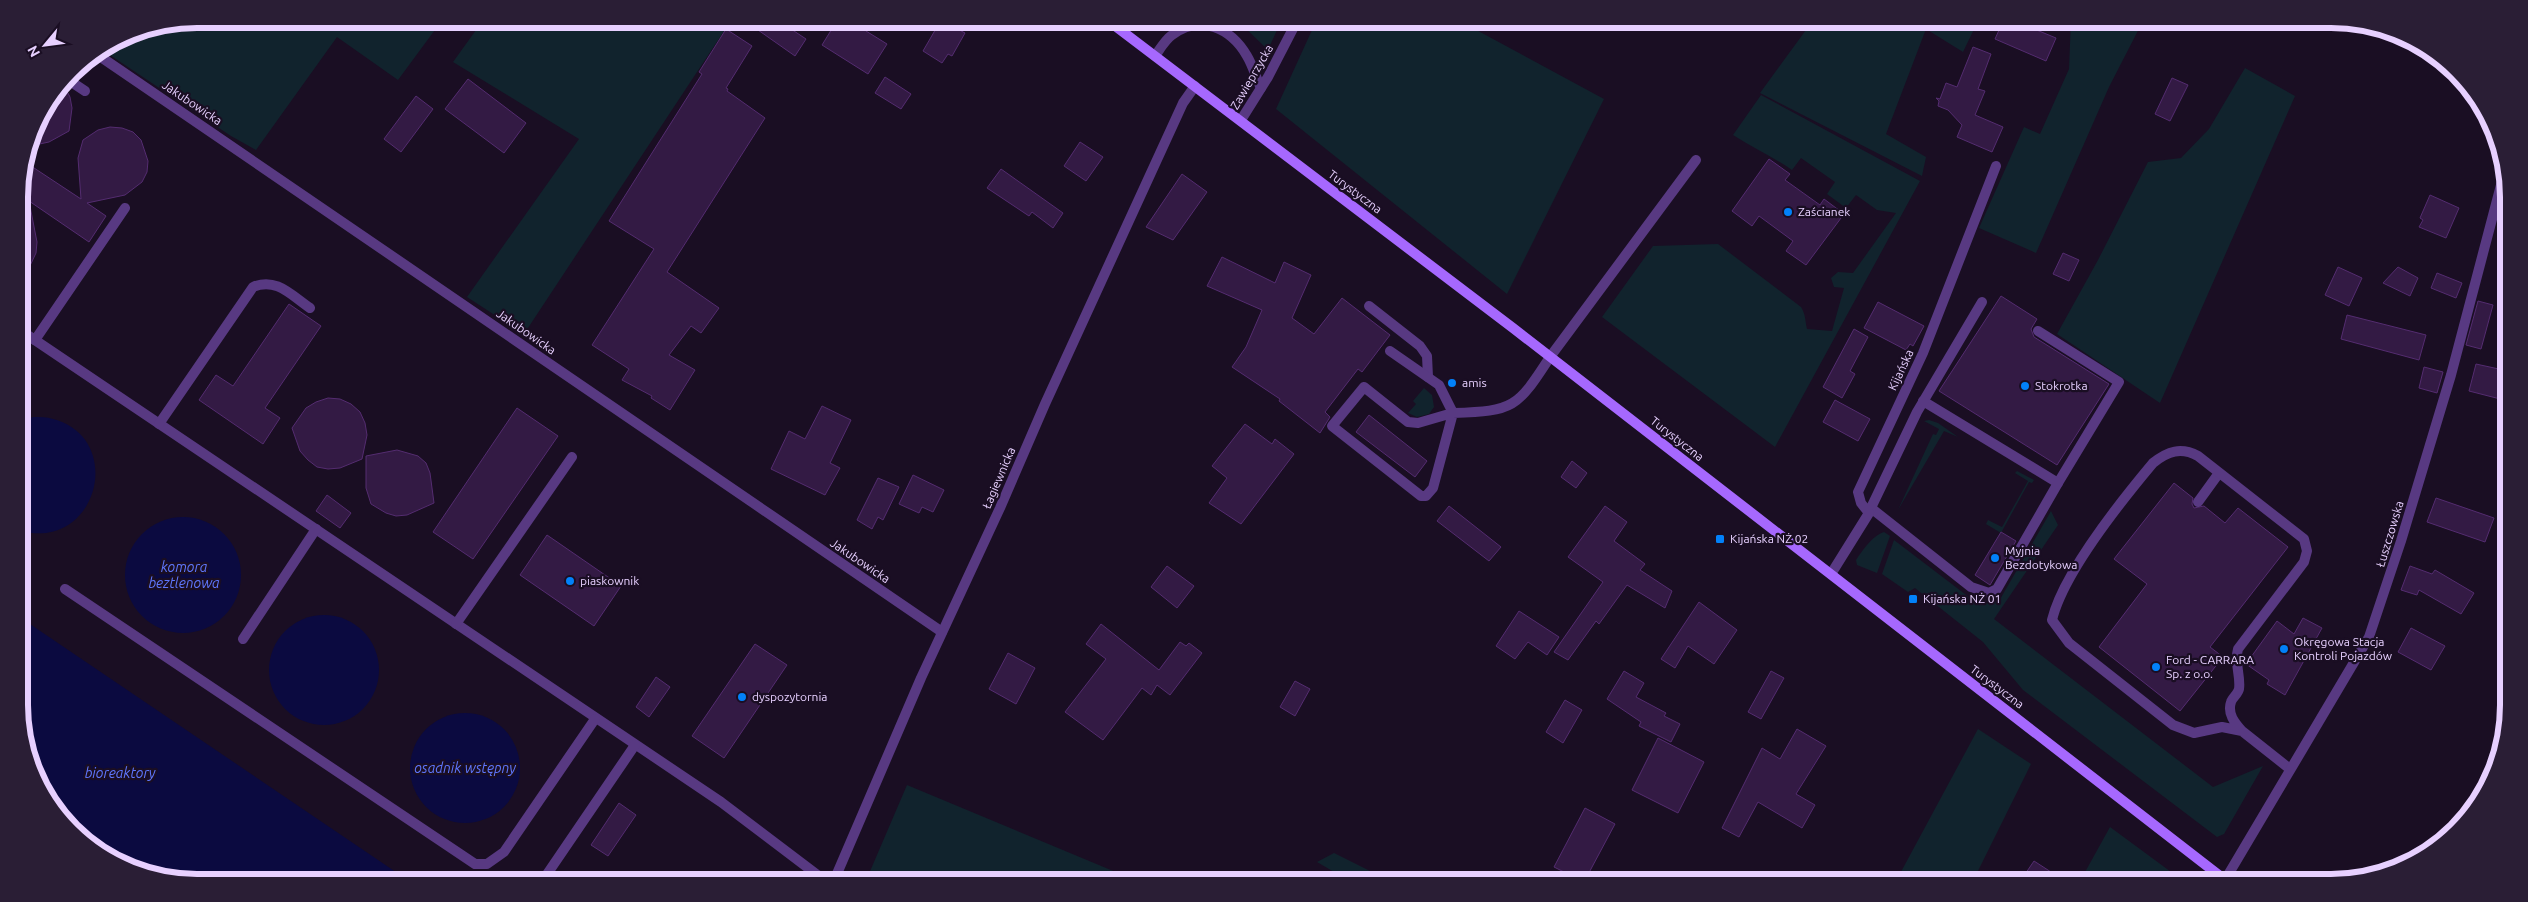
<svg xmlns="http://www.w3.org/2000/svg" width="2528" height="902" font-family="Ubuntu,sans-serif">
	<style>
		.green { fill: #11232d }
		.water { fill: #0b0a40 }
		.building { fill: #331a44; stroke: #542c70 }
		.lines { fill: none; stroke-linecap: round; stroke-linejoin: round }
		.service { stroke: #583982; stroke-width: 10 }
		.minor { stroke: #583982; stroke-width: 10 }
		.secondary { stroke: #a668fe; stroke-width: 10 }
		.poi-dot { fill: #0281f9; stroke: #1a0e23; stroke-width: 2 }
		.labels { text-anchor: middle; stroke-width: 4.5; stroke-linejoin: round; paint-order: stroke }
		.street-label { font-size: 12px; fill: #e7d0ff; stroke: #1a0e23 }
		.poi-label { font-size: 12px; fill: #e7d0ff; stroke: #1a0e23; text-anchor: start }
		.water-label { font-size: 14px; font-style: italic; fill: #5f77fe; stroke: #1a0e23 }
		.rim { fill: none; stroke: #e7d0ff; stroke-width: 6 }
	</style>
	<rect width="100%" height="100%" fill="#1a0e23"/>
	<g class="green">
		<polygon points="197,19 443,19 398,80 337,37 256,150 231,136 101,49 129,32"/>
		<polygon points="484,19 719,19 728,25 524,334 467,297 579,139 453,62"/>
		<polygon points="1236,19 1282,19 1268,50"/>
		<polygon points="1317,19 1456,19 1604,99 1507,294 1276,109"/>
		<polygon points="1814,19 1979,19 1963,52 1926,29 1886,134 1926,157 1922,176 1760,93"/>
		<polygon points="2071,19 2144,19 2109,87 2036,253 1979,228 2024,127 2040,134 2069,69"/>
		<polygon points="2245,68 2295,96 2160,403 2057,334 2098,260 2148,162 2181,158 2209,129"/>
		<path d="M1761 95 1920 181 1775 447 1602 317 1653 246 1718 244 1801 307C1806 315 1805 321 1807 329L1832 331 1844 288 1834 287 1831 278 1838 272 1853 273 1896 213 1877 210 1856 195 1846 208 1827 194 1835 182 1801 158 1792 170C1773 157 1753 148 1733 135Z"/>
		<polygon points="1424,388 1432,395 1434,407 1429,414 1417,417 1408,413 1416,404 1413,401"/>
		<polygon points="1929,420 1938,423 1958,437 1944,431 1898,510 1933,434 1936,435 1939,429 1924,421"/>
		<polygon points="2017,471 2034,480 2032,483 2029,482 2001,533 1986,524 1988,520 2002,527 2028,481 2015,473"/>
		<polygon points="2051,511 2058,525 1994,619 2213,787 2263,766 2224,834 2217,837 2023,690 1983,642 1915,588 1908,592 1882,574 1894,540 1978,604 1999,601"/>
		<path d="M1884 532 1890 536 1877 573 1857 565 1856 560C1862 551 1873 535 1884 532Z"/>
		<polygon points="1978,729 2031,764 1972,883 1895,883"/>
		<polygon points="907,785 1142,883 865,883"/>
		<polygon points="2110,827 2186,883 2079,883"/>
		<polygon points="1334,853 1394,883 1353,883 1317,862"/>
	</g>
	<g class="water">
		<path d="M34 417C40 417 47 417 53 419 126 438 98 551 21 531L20 420Z"/>
		<circle cx="183" cy="575" r="58"/>
		<circle cx="324" cy="670" r="55"/>
		<polygon points="21,618 412,883 197,883 140,874 63,822 22,740"/>
		<circle cx="465" cy="768" r="55"/>
	</g>
	<g class="building">
		<polygon points="766,19 776,19 806,39 795,56 758,30"/>
		<polygon points="838,19 858,19 869,26 866,31 887,44 868,74 822,45"/>
		<polygon points="2004,19 2010,19 2056,38 2046,61 1995,39"/>
		<polygon points="941,20 965,33 952,56 948,54 942,63 923,51"/>
		<polygon points="726,29 752,46 726,88 728,89 727,91 765,118 667,272 719,308 701,333 691,326 669,355 695,370 670,410 651,398 652,396 622,380 629,369 592,345 654,249 609,221 702,74 699,72"/>
		<polygon points="1973,47 1991,54 1978,89 1985,91 1975,115 2003,127 1992,152 1957,137 1962,125 1948,110 1938,106 1939,101 1936,98 1940,99 1946,83 1957,87"/>
		<polygon points="885,77 911,94 901,109 875,93"/>
		<polygon points="2172,78 2188,85 2170,121 2155,114"/>
		<polygon points="468,79 526,123 504,153 445,109"/>
		<polygon points="63,84 70,97 72,108 69,131 49,142 30,146 37,118"/>
		<polygon points="416,96 433,109 401,152 384,139"/>
		<polygon points="110,127 122,128 133,132 141,140 148,161 147,172 142,182 125,195 87,203 106,216 89,242 29,201 37,242 36,253 20,287 19,185 25,162 81,199 78,158 83,140 98,130"/>
		<polygon points="1080,142 1103,157 1086,181 1064,166"/>
		<polygon points="1769,159 1790,174 1785,180 1820,205 1824,199 1844,214 1806,265 1786,251 1793,241 1759,216 1752,226 1732,211"/>
		<polygon points="1001,169 1063,213 1053,228 1032,212 1029,216 987,188"/>
		<polygon points="1182,174 1207,192 1173,240 1146,227"/>
		<polygon points="2430,195 2459,208 2446,238 2419,227 2423,220 2420,218"/>
		<polygon points="2063,253 2079,260 2069,281 2053,274"/>
		<polygon points="1222,257 1275,283 1284,262 1311,275 1292,318 1314,334 1342,298 1390,335 1362,372 1358,369 1325,412 1330,417 1320,433 1279,401 1280,399 1232,367 1246,347 1262,310 1207,286"/>
		<polygon points="2338,267 2362,278 2349,306 2325,295"/>
		<polygon points="2398,267 2418,278 2410,296 2383,283"/>
		<polygon points="2437,273 2462,283 2456,298 2431,288"/>
		<polygon points="2001,296 2037,319 2031,329 2034,337 2109,384 2057,465 1939,391"/>
		<polygon points="2478,301 2493,305 2481,349 2466,345"/>
		<polygon points="1878,302 1924,326 1913,346 1910,344 1906,350 1864,328"/>
		<polygon points="289,304 321,326 265,408 280,418 263,444 199,400 216,375 233,386"/>
		<polygon points="2347,315 2426,335 2419,360 2341,339"/>
		<polygon points="1854,329 1868,337 1850,371 1855,374 1842,398 1823,387"/>
		<polygon points="2476,364 2508,371 2508,401 2469,391"/>
		<polygon points="2424,367 2443,372 2437,393 2419,388"/>
		<polygon points="328,398 340,399 351,404 360,412 365,423 367,435 362,459 340,468 328,469 317,467 308,460 300,451 292,428 306,408 316,402"/>
		<polygon points="1835,400 1870,419 1858,441 1823,422"/>
		<polygon points="822,406 851,420 830,463 840,468 825,495 771,469 789,431 805,439"/>
		<polygon points="517,408 558,436 473,559 433,532"/>
		<polygon points="1369,415 1427,461 1415,477 1356,432"/>
		<polygon points="1245,424 1272,444 1275,439 1294,454 1241,524 1209,503 1227,478 1212,466"/>
		<polygon points="397,450 418,456 426,463 430,473 434,503 407,515 396,516 386,513 371,504 366,488 366,456"/>
		<polygon points="1572,461 1587,473 1576,488 1561,477"/>
		<polygon points="913,475 944,490 933,512 922,507 919,513 899,504"/>
		<polygon points="878,478 899,487 883,520 878,517 872,529 857,520"/>
		<polygon points="2174,483 2193,498 2192,504 2194,508 2204,506 2225,523 2238,508 2288,547 2210,647 2223,657 2180,711 2099,647 2147,584 2114,559"/>
		<polygon points="327,495 351,513 340,528 316,511"/>
		<polygon points="2436,498 2494,518 2485,542 2427,522"/>
		<polygon points="1449,506 1501,547 1489,561 1437,521"/>
		<polygon points="1605,506 1627,522 1614,541 1645,564 1640,570 1672,591 1665,608 1627,585 1599,624 1596,621 1568,660 1554,652 1603,582 1568,557"/>
		<polygon points="2001,532 2016,541 1990,585 1975,575"/>
		<polygon points="547,535 621,586 594,626 520,575"/>
		<polygon points="1167,566 1194,586 1177,608 1151,587"/>
		<polygon points="2410,566 2432,574 2435,570 2474,593 2461,614 2419,590 2417,595 2401,590"/>
		<polygon points="1699,602 1737,630 1714,664 1688,646 1675,668 1661,659"/>
		<polygon points="1519,611 1559,637 1547,655 1528,642 1515,659 1496,646"/>
		<polygon points="2303,618 2322,628 2285,695 2267,684 2269,680 2246,664 2277,621 2294,634"/>
		<polygon points="1101,624 1159,670 1180,642 1186,646 1189,643 1202,653 1170,695 1157,685 1151,695 1142,688 1103,740 1065,712 1106,659 1086,644"/>
		<polygon points="2411,628 2445,646 2431,670 2398,652"/>
		<polygon points="755,644 787,665 724,758 692,736"/>
		<polygon points="1008,653 1035,668 1016,704 989,689"/>
		<polygon points="1624,671 1644,683 1636,697 1666,713 1664,716 1680,724 1671,742 1639,726 1641,722 1607,699"/>
		<polygon points="1771,671 1784,678 1761,719 1748,712"/>
		<polygon points="656,677 670,687 649,717 636,707"/>
		<polygon points="1295,681 1310,689 1295,716 1280,707"/>
		<polygon points="1565,700 1582,710 1563,743 1546,732"/>
		<polygon points="1797,729 1826,746 1796,794 1815,805 1802,828 1758,802 1739,837 1722,828 1762,748 1780,759"/>
		<polygon points="1658,738 1704,762 1678,813 1632,790"/>
		<polygon points="619,803 636,815 608,856 591,845"/>
		<polygon points="1585,808 1615,824 1584,882 1554,867"/>
		<polygon points="2034,861 2068,883 2019,883"/>
	</g>
	<g class="lines">
		<g class="service">
			<path d="M1155 56C1160 49 1165 40 1172 35 1200 14 1231 28 1247 56 1253 66 1256 78 1261 88"/>
			<polyline points="67,79 85,91"/>
			<polyline points="1369,306 1420,346 1427,356 1428,377"/>
			<polyline points="20,330 721,802 828,883"/>
			<polyline points="2038,331 2119,382 2058,483"/>
			<polyline points="35,340 125,208"/>
			<path d="M1390 351 1439 385 1453 413 1433 488 1426 496H1421L1332 426 1364 387 1408 422 1418 423 1449 414 1453 413C1514 411 1517 408 1550 357"/>
			<path d="M159 424 253 287C276 277 291 295 310 308"/>
			<polyline points="2198,502 2219,473"/>
			<polyline points="1871,508 1971,587 1989,593 1997,589 2058,483 1923,401"/>
			<polyline points="1869,512 1917,412 1982,302"/>
			<polyline points="1831,574 1869,513 1861,503 1858,492 1923,353 1996,166"/>
			<polyline points="65,589 475,864 487,864 504,852 595,719"/>
			<polyline points="456,624 572,457"/>
			<polyline points="243,639 316,529"/>
			<path d="M2242 731C2235 723 2227 714 2231 702 2232 698 2238 694 2239 689 2241 676 2234 663 2238 649L2304 562 2307 551 2304 539 2198 456C2181 447 2168 451 2153 463 2122 500 2063 574 2052 620L2069 643 2173 725 2194 733 2222 727 2242 731 2290 769"/>
			<polyline points="541,883 635,745"/>
		</g>
		<g class="minor">
			<polyline points="95,53 942,632"/>
			<polyline points="1241,120 1268,77 1298,19"/>
			<polyline points="1550,357 1696,160"/>
			<polyline points="2225,880 2369,637 2401,541 2451,375 2506,166"/>
			<polyline points="833,883 921,678 1000,508 1045,404 1183,103 1195,86"/>
		</g>
		<polyline class="secondary" points="1106,19 1513,328 2229,883"/>
	</g>
	<g class="poi-dot">
		<circle cx="1788" cy="212" r="5"/>
		<circle cx="1452" cy="383" r="5"/>
		<circle cx="2025" cy="386" r="5"/>
		<rect x="1715" y="534" width="10" height="10" rx="2.5"/>
		<circle cx="1995" cy="558" r="5"/>
		<circle cx="570" cy="581" r="5"/>
		<rect x="1908" y="594" width="10" height="10" rx="2.5"/>
		<circle cx="2284" cy="649" r="5"/>
		<circle cx="2156" cy="667" r="5"/>
		<circle cx="742" cy="697" r="5"/>
	</g>
	<g class="labels">
		<g class="street-label">
			<text transform="translate(1252 77) rotate(-60)" y="4">Zawieprzycka</text>
			<text transform="translate(192 103) rotate(34)" y="4">Jakubowicka</text>
			<text transform="translate(1355 192) rotate(37)" y="4">Turystyczna</text>
			<text transform="translate(526 332) rotate(35)" y="4">Jakubowicka</text>
			<text transform="translate(1901 370) rotate(-65)" y="4">Kijańska</text>
			<text transform="translate(1677 439) rotate(38)" y="4">Turystyczna</text>
			<text transform="translate(999 478) rotate(-67)" y="4">Łagiewnicka</text>
			<text transform="translate(2390 534) rotate(-73)" y="4">Łuszczowska</text>
			<text transform="translate(860 561) rotate(34)" y="4">Jakubowicka</text>
			<text transform="translate(1997 687) rotate(37)" y="4">Turystyczna</text>
		</g>
		<g class="poi-label">
			<text x="1798" y="216">Zaścianek</text>
			<text x="1462" y="387">amis</text>
			<text x="2035" y="390">Stokrotka</text>
			<text x="1730" y="543">Kijańska NŻ 02</text>
			<text x="2005" y="555">Myjnia<tspan x="2005" dy="14">Bezdotykowa</tspan></text>
			<text x="580" y="585">piaskownik</text>
			<text x="1923" y="603">Kijańska NŻ 01</text>
			<text x="2294" y="646">Okręgowa Stacja<tspan x="2294" dy="14">Kontroli Pojazdów</tspan></text>
			<text x="2166" y="664">Ford - CARRARA<tspan x="2166" dy="14">Sp. z o.o.</tspan></text>
			<text x="752" y="701">dyspozytornia</text>
		</g>
		<g class="water-label">
			<text x="184" y="572">komora<tspan x="184" dy="16">beztlenowa</tspan></text>
			<text x="465" y="773">osadnik wstępny</text>
			<text x="120" y="778">bioreaktory</text>
		</g>
	</g>
	<path d="M0 0H2528V902H0ZM197 28H2331A169 169 0 0 1 2500 197V705A169 169 0 0 1 2331 874H197A169 169 0 0 1 28 705V197A169 169 0 0 1 197 28Z" fill="#2a1e35" fill-rule="evenodd"/>
	<path class="rim" d="M197 28H2331A169 169 0 0 1 2500 197V705A169 169 0 0 1 2331 874H197A169 169 0 0 1 28 705V197A169 169 0 0 1 197 28Z"/>
	<g transform="translate(45 45) rotate(241)" stroke="#1a0e23" stroke-width="4" paint-order="stroke">
	<path d="M0-4L9 19L0 12L-9 19Z" fill="#e7d0ff"/>
	<text y="-8" font-size="14" font-weight="bold" text-anchor="middle" fill="#e7d0ff">N</text>
	</g>
</svg>
